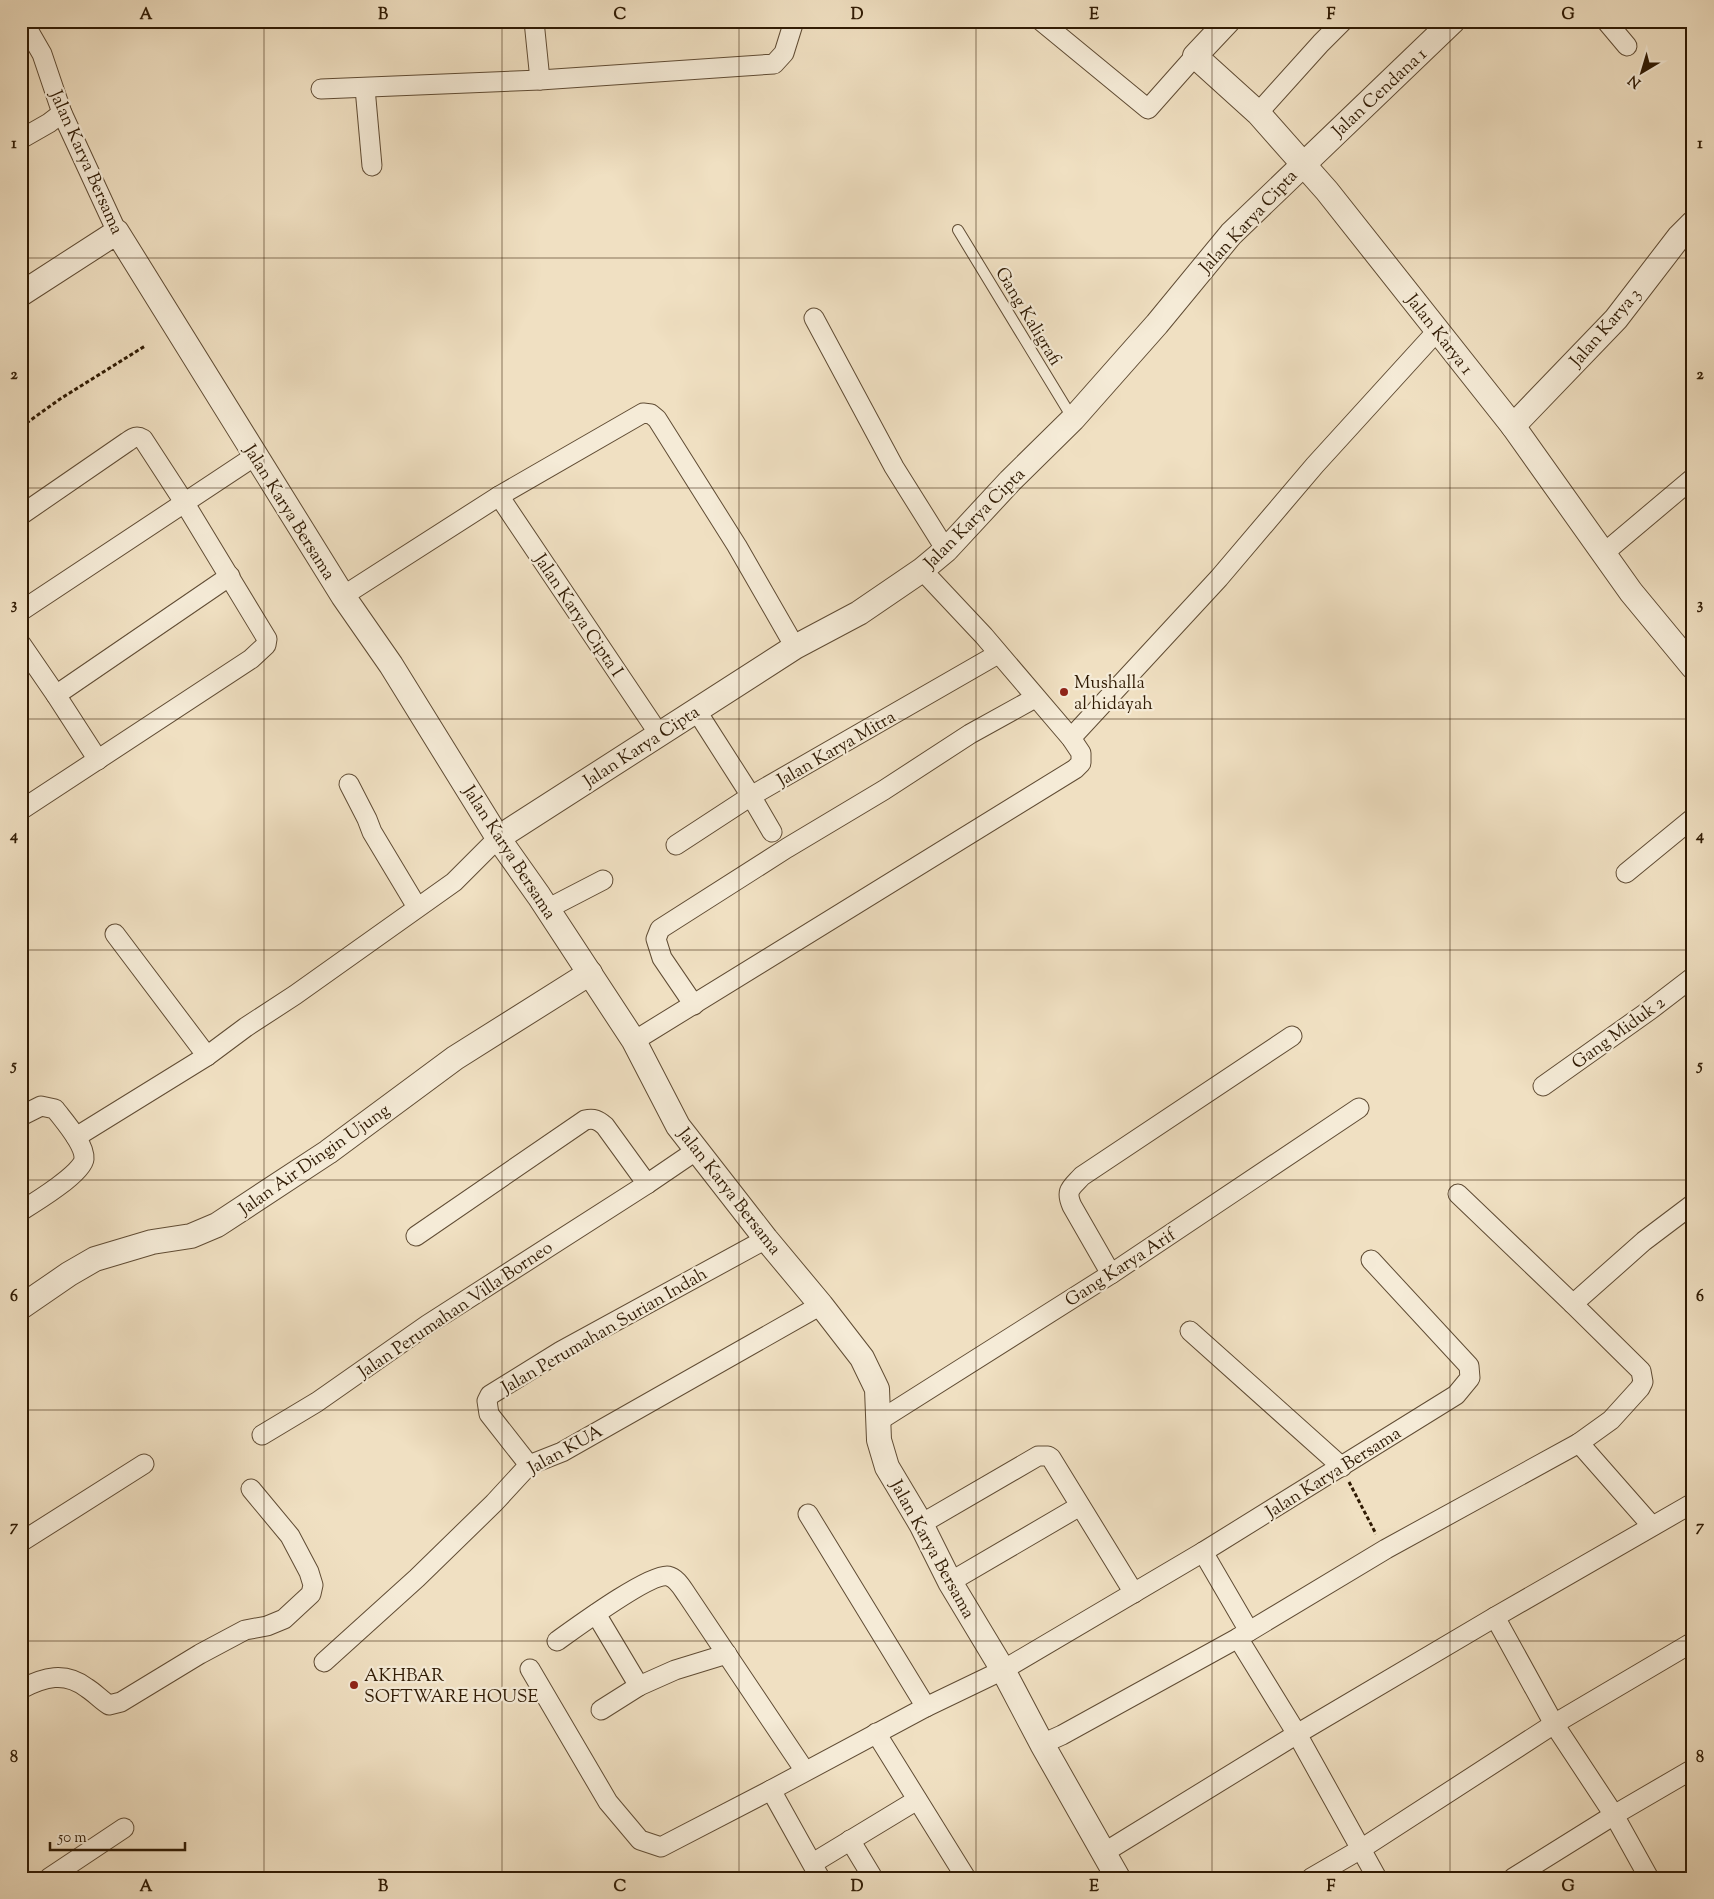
<svg xmlns="http://www.w3.org/2000/svg" width="1714" height="1899" font-family="'Sorts Mill Goudy',serif">
	<style>
		.lines { fill: none; stroke-linecap: round; stroke-linejoin: round }
		.service-casing { stroke: #604c34; stroke-width: 12 }
		.minor-casing { stroke: #604c34; stroke-width: 21 }
		.tertiary-casing { stroke: #604c34; stroke-width: 26 }
		.path { stroke: #301b04; stroke-width: 3; stroke-dasharray: 4 2.5; stroke-linecap: butt }
		.service { stroke: #f5ebd7; stroke-width: 10 }
		.minor { stroke: #f5ebd7; stroke-width: 19 }
		.tertiary { stroke: #f5ebd7; stroke-width: 24 }
		.grid { fill: none; stroke: #301b04; stroke-width: 1; stroke-opacity: 0.55 }
		.poi-dot { fill: #8f2418; stroke: #f5ebd7; stroke-width: 2 }
		.labels { text-anchor: middle; stroke-width: 4.5; stroke-linejoin: round; paint-order: stroke }
		.street-label { font-size: 18px; fill: #301b04; stroke: #f5ebd7 }
		.poi-label { font-size: 18px; fill: #301b04; stroke: #f5ebd7; text-anchor: start }
		.neatline { fill: none; stroke: #301b04; stroke-width: 2 }
		.grid-label { font-size: 16px; text-anchor: middle; font-weight: bold; fill: #301b04 }
	</style>
	<rect width="100%" height="100%" fill="#f0e0c2"/>
	<filter id="stains"><feTurbulence type="fractalNoise" baseFrequency=".004" numOctaves="4"/><feColorMatrix values="0 0 0 0 .2 0 0 0 0 .09 0 0 0 0 .02 0 0 0 .5 -.17"/></filter>
	<radialGradient id="worn" r=".72"><stop offset=".6" stop-color="#630" stop-opacity="0"/><stop offset="1" stop-color="#630" stop-opacity=".3"/></radialGradient>
	<g class="lines">
		<g class="service-casing">
			<polyline id="service" points="958,230 1073,419"/>
		</g>
		<g class="minor-casing">
			<g id="minor">
				<polyline points="23,21 42,54 62,113 117,232"/>
				<polyline points="534,21 540,80"/>
				<polyline points="1041,21 1148,109 1195,56"/>
				<polyline points="1606,21 1627,46"/>
				<polyline points="365,88 372,166"/>
				<polyline points="321,89 540,80 774,64 784,53 794,21"/>
				<polyline points="1258,113 1321,43 1343,21"/>
				<polyline points="21,139 49,123 62,113"/>
				<polyline points="814,318 894,467 946,550"/>
				<polyline points="499,496 659,734"/>
				<path d="M21 515 127 442C133 438 136 435 143 439L184 502 267 639 266 645 251 659 21 810"/>
				<polyline points="1604,553 1693,478"/>
				<polyline points="343,596 499,496 643,413 651,414 657,419 737,546 795,647"/>
				<polyline points="21,611 255,456"/>
				<polyline points="21,644 56,695 98,760"/>
				<polyline points="56,695 230,576"/>
				<polyline points="696,710 751,796 772,832"/>
				<polyline points="1071,738 1219,578 1315,465 1438,330"/>
				<polyline points="349,784 367,819 372,832 417,907"/>
				<polyline points="676,845 751,796 998,654"/>
				<polyline points="1626,873 1693,818"/>
				<polyline points="547,909 603,880"/>
				<polyline points="115,934 207,1056"/>
				<polyline points="694,1005 662,958 656,939 660,929 787,848 884,790 970,734 1035,698"/>
				<polyline points="634,1041 1075,769 1081,763 1081,753 1071,738 984,636 922,570"/>
				<polyline points="1543,1086 1650,1010 1693,977"/>
				<path d="M21 1116 41 1106 55 1109C64 1121 85 1144 84 1159 83 1173 34 1203 21 1211"/>
				<polyline points="76,1137 207,1056 246,1027 295,995 454,882 498,838"/>
				<path d="M416 1236 585 1120C594 1118 598 1120 605 1126L647 1184"/>
				<path d="M1111 1274 1072 1206C1065 1190 1071 1188 1082 1176L1292 1036"/>
				<polyline points="1573,1304 1644,1241 1693,1204"/>
				<polyline points="1190,1331 1342,1467"/>
				<polyline points="877,1422 1111,1274 1359,1108"/>
				<polyline points="262,1435 317,1402 427,1325 647,1184 697,1150"/>
				<polyline points="1579,1443 1652,1526"/>
				<polyline points="529,1465 489,1414 487,1401 490,1395 561,1351 766,1239"/>
				<polyline points="808,1514 926,1707"/>
				<polyline points="921,1524 1038,1456 1048,1456 1051,1458 1134,1593"/>
				<polyline points="21,1542 144,1464"/>
				<polyline points="1203,1552 1249,1631"/>
				<polyline points="950,1582 1080,1506"/>
				<polyline points="596,1614 639,1686"/>
				<polyline points="1495,1617 1554,1724 1614,1815 1649,1878"/>
				<polyline points="1238,1638 1297,1734 1377,1878"/>
				<path d="M557 1641C574 1629 650 1573 668 1576 677 1578 682 1588 687 1595L805 1771"/>
				<polyline points="324,1662 417,1578 494,1503 529,1465 562,1452 821,1305"/>
				<polyline points="530,1669 608,1802 640,1840 661,1847 771,1790 926,1707 1003,1670 1203,1552 1456,1395 1470,1378 1469,1366 1371,1260"/>
				<path d="M21 1689C44 1677 65 1671 87 1688 95 1693 101 1700 109 1705L121 1702 200 1654 245 1630 267 1626 284 1619 311 1594 313 1585 309 1572 290 1536 251 1489"/>
				<polyline points="601,1710 639,1686 675,1670 727,1654"/>
				<polyline points="876,1733 966,1878"/>
				<polyline points="1042,1744 1062,1735 1238,1638 1386,1549 1579,1443 1611,1420 1640,1388 1643,1382 1641,1371 1573,1304 1458,1194"/>
				<polyline points="771,1790 820,1878"/>
				<polyline points="850,1840 873,1878"/>
				<polyline points="1105,1852 1297,1734 1495,1617 1693,1503"/>
				<polyline points="813,1863 917,1800"/>
				<polyline points="49,1878 124,1828"/>
				<polyline points="1311,1878 1361,1849 1554,1724 1693,1642"/>
				<polyline points="1513,1878 1614,1815 1693,1769"/>
			</g>
		</g>
		<g class="tertiary-casing">
			<g id="tertiary">
				<polyline points="1228,21 1195,56 1258,113 1327,191 1513,426 1631,592 1693,667"/>
				<polyline points="21,294 117,232 343,596 391,665 498,838 539,896 634,1041 678,1126 766,1239 821,1305 862,1358 877,1389 879,1440 887,1467 921,1524 950,1582 1003,1670 1042,1744 1118,1878"/>
				<polyline points="1513,426 1616,319 1679,237 1693,223"/>
				<polyline points="498,838 795,647 859,613 922,570 946,550 1010,481 1073,419 1157,324 1231,234 1453,21"/>
				<polyline points="21,1307 69,1274 95,1259 152,1242 191,1236 217,1225 328,1152 455,1058 590,973"/>
			</g>
		</g>
		<g class="path">
			<polyline points="21,427 60,399 145,346"/>
			<polyline points="1349,1482 1376,1534"/>
		</g>
		<use href="#service" class="service"/>
		<use href="#minor" class="minor"/>
		<use href="#tertiary" class="tertiary"/>
	</g>
	<path class="grid" d="M264 21V1878M502 21V1878M739 21V1878M976 21V1878M1212 21V1878M1450 21V1878M21 258H1693M21 488H1693M21 719H1693M21 950H1693M21 1180H1693M21 1410H1693M21 1641H1693"/>
	<g class="poi-dot">
		<circle cx="1064" cy="692" r="5"/>
		<circle cx="354" cy="1685" r="5"/>
	</g>
	<g class="labels">
		<g class="street-label">
			<text transform="translate(1379 92) rotate(-43)" y="6">Jalan Cendana 1</text>
			<text transform="translate(87 162) rotate(66)" y="6">Jalan Karya Bersama</text>
			<text transform="translate(1248 221) rotate(-47)" y="6">Jalan Karya Cipta</text>
			<text transform="translate(1029 316) rotate(59)" y="6">Gang Kaligrafi</text>
			<text transform="translate(1605 327) rotate(-49)" y="6">Jalan Karya 3</text>
			<text transform="translate(1440 334) rotate(52)" y="6">Jalan Karya 1</text>
			<text transform="translate(290 512) rotate(58)" y="6">Jalan Karya Bersama</text>
			<text transform="translate(974 518) rotate(-45)" y="6">Jalan Karya Cipta</text>
			<text transform="translate(579 615) rotate(56)" y="6">Jalan Karya Cipta I</text>
			<text transform="translate(641 746) rotate(-33)" y="6">Jalan Karya Cipta</text>
			<text transform="translate(836 748) rotate(-30)" y="6">Jalan Karya Mitra</text>
			<text transform="translate(510 852) rotate(57)" y="6">Jalan Karya Bersama</text>
			<text transform="translate(1618 1032) rotate(-36)" y="6">Gang Miduk 2</text>
			<text transform="translate(314 1159) rotate(-35)" y="6">Jalan Air Dingin Ujung</text>
			<text transform="translate(730 1191) rotate(52)" y="6">Jalan Karya Bersama</text>
			<text transform="translate(1120 1267) rotate(-33)" y="6">Gang Karya Arif</text>
			<text transform="translate(455 1309) rotate(-34)" y="6">Jalan Perumahan Villa Borneo</text>
			<text transform="translate(604 1330) rotate(-30)" y="6">Jalan Perumahan Surian Indah</text>
			<text transform="translate(565 1449) rotate(-29)" y="6">Jalan KUA</text>
			<text transform="translate(1333 1472) rotate(-32)" y="6">Jalan Karya Bersama</text>
			<text transform="translate(933 1549) rotate(61)" y="6">Jalan Karya Bersama</text>
		</g>
		<g class="poi-label">
			<text x="1074" y="688">Mushalla<tspan x="1074" dy="21">al hidayah</tspan></text>
			<text x="364" y="1681">AKHBAR<tspan x="364" dy="21">SOFTWARE HOUSE</tspan></text>
		</g>
	</g>
	<rect width="1714" height="1899" fill="none" stroke="#f0e0c2" stroke-width="55"/>
	<g transform="translate(1642 72) rotate(218)" stroke="#f5ebd7" stroke-width="4" paint-order="stroke">
	<path d="M0-4L9 19L0 12L-9 19Z" fill="#301b04"/>
	<text y="-8" font-size="14" font-weight="bold" text-anchor="middle" fill="#301b04">N</text>
	</g>
	<path d="M50 1842v8h135v-8" fill="none" stroke="#301b04" stroke-width="2.5"/>
	<text x="58" y="1842" font-size="15" fill="#301b04" stroke="#f5ebd7" stroke-width="4" paint-order="stroke">50 m</text>
	<rect x="28" y="28" width="1658" height="1844" class="neatline"/>
	<g class="grid-label">
		<text x="146" y="19">A</text>
		<text x="383" y="19">B</text>
		<text x="620" y="19">C</text>
		<text x="857" y="19">D</text>
		<text x="1094" y="19">E</text>
		<text x="1331" y="19">F</text>
		<text x="1568" y="19">G</text>
		<text x="14" y="148">1</text>
		<text x="1700" y="148">1</text>
		<text x="14" y="379">2</text>
		<text x="1700" y="379">2</text>
		<text x="14" y="609">3</text>
		<text x="1700" y="609">3</text>
		<text x="14" y="840">4</text>
		<text x="1700" y="840">4</text>
		<text x="14" y="1070">5</text>
		<text x="1700" y="1070">5</text>
		<text x="14" y="1301">6</text>
		<text x="1700" y="1301">6</text>
		<text x="14" y="1531">7</text>
		<text x="1700" y="1531">7</text>
		<text x="14" y="1762">8</text>
		<text x="1700" y="1762">8</text>
		<text x="146" y="1891">A</text>
		<text x="383" y="1891">B</text>
		<text x="620" y="1891">C</text>
		<text x="857" y="1891">D</text>
		<text x="1094" y="1891">E</text>
		<text x="1331" y="1891">F</text>
		<text x="1568" y="1891">G</text>
	</g>
	<rect width="100%" height="100%" filter="url(#stains)"/>
	<rect width="100%" height="100%" fill="url(#worn)"/>
</svg>
